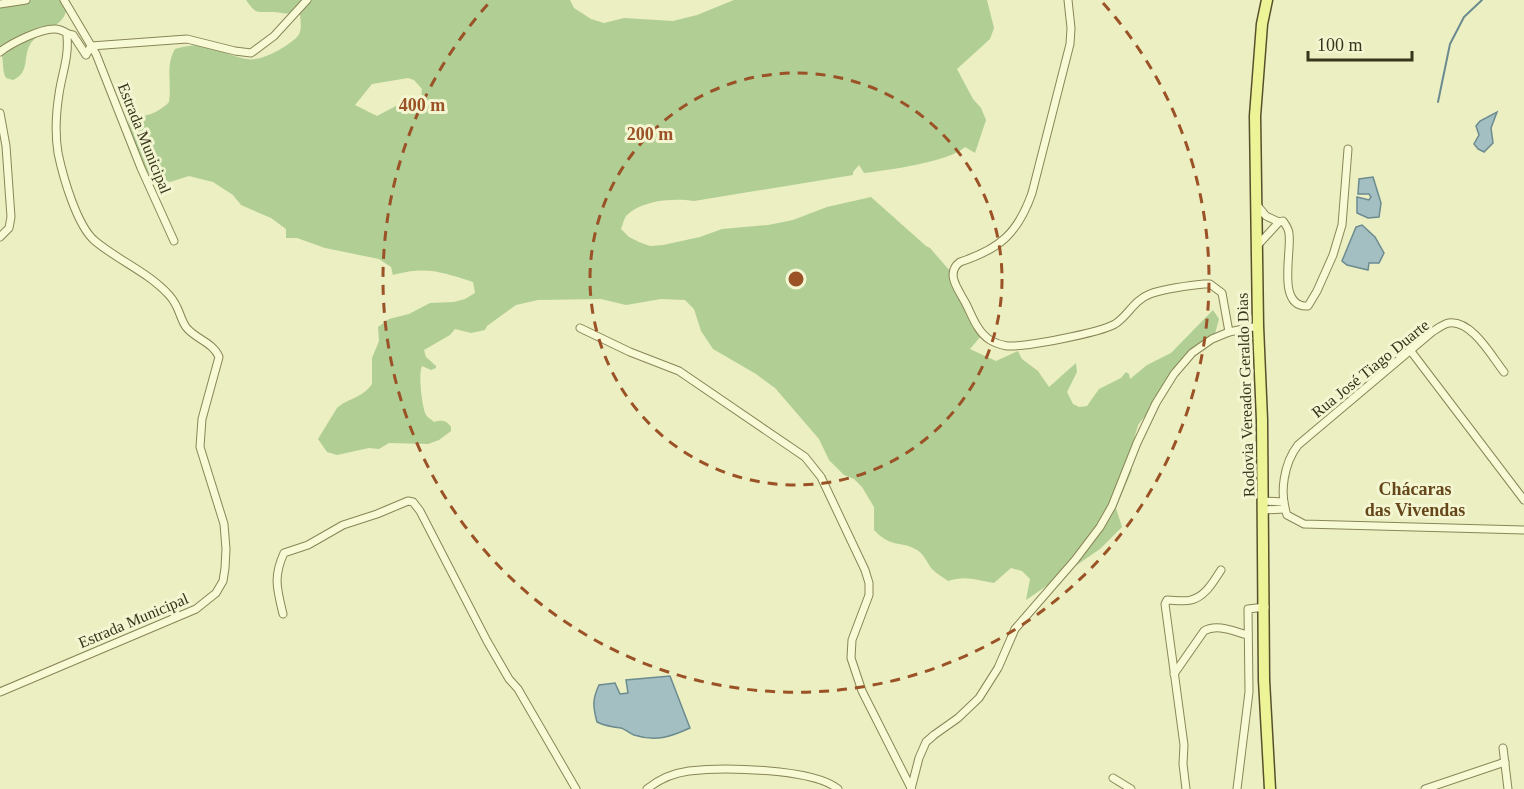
<svg xmlns="http://www.w3.org/2000/svg" width="1524" height="789" font-family="'Times New Roman',serif">
	<style>
		.green { fill: #b1ce95; fill-rule: evenodd }
		.water { fill: #a4bfc1; stroke: #6b8b90; stroke-width: 1.5 }
		.lines { fill: none; stroke-linecap: round; stroke-linejoin: round }
		.stream { stroke: #6b8b90; stroke-width: 2 }
		.street-casing { stroke: #898558; stroke-width: 9 }
		.primary-casing { stroke: #57502c; stroke-width: 13 }
		.street { stroke: #f7fad4; stroke-width: 7 }
		.primary { stroke: #edf497; stroke-width: 10 }
		.ring { fill: none; stroke: #9a5226; stroke-width: 3; stroke-dasharray: 10 8 }
		.labels { text-anchor: middle; stroke-width: 6; stroke-linejoin: round; paint-order: stroke }
		.street-label { font-size: 16px; fill: #38351d; stroke: #f3f6d1 }
		.neighbourhood-label { font-size: 18px; font-weight: bold; fill: #66471b; stroke: #f3f6d1 }
		.centre { fill: #9a5226; stroke: #f3f6d1; stroke-width: 3 }
		.ring-label { font-size: 18px; text-anchor: middle; font-weight: bold; fill: #9a5226; stroke: #f3f6d1; stroke-width: 6; stroke-linejoin: round; paint-order: stroke }
	</style>
	<rect width="100%" height="100%" fill="#ebefc1"/>
	<g class="green">
		<path d="M0 0H61L66 11C63 27 40 31 31 43 22 56 31 72 13 80L6 78C1 69 5 60 0 52Z"/>
		<path d="M246 0H570L574 8 591 19 604 23 624 18 673 21 697 15 734 0H987L994 28 990 39 957 69 973 99 981 108 986 120 975 153 965 147C949 162 888 170 864 173L859 165 853 172V175L694 201C673 198 643 200 627 215 624 218 623 224 621 229L629 237 639 242 650 246 663 245 700 237 722 229 768 225 793 220 827 207 871 197 926 246 930 248 950 271 981 332V336L970 349 996 361 1018 351 1022 359 1038 371 1049 387 1076 363 1077 372 1067 392 1073 404 1079 407 1087 406 1099 389 1121 378 1126 372 1129 374 1130 379 1147 365 1171 353 1213 310 1219 319 1213 341 1186 364 1138 425 1134 439 1133 459 1126 465 1132 470 1116 508 1122 527 1100 549 1026 600 1030 579 1022 571 1011 568 994 583C977 580 965 575 948 581 943 577 937 574 932 569 927 563 925 555 917 550 900 540 892 549 874 530V507L862 487 854 479 844 475 829 460 819 439 775 388 756 374 713 349 701 331 694 309 685 300 661 299 626 305 601 299 538 300 516 305 487 326 485 330 471 333 455 329 450 335 424 350 426 357 436 366V368L431 370 422 366C418 374 422 407 426 415 428 418 431 419 434 422 442 420 446 420 451 427V431L439 440 428 444 389 443 379 449 369 448 337 455 327 452 318 439 337 408C348 398 361 399 372 384V358L379 341 378 327 389 319 409 314 430 303 454 302 465 299 475 293 473 282C441 272 427 266 393 275L391 267 379 259 325 248 297 238H286V229L271 218 241 205 233 195 213 182 189 176 170 182 157 179 148 173 134 155 128 120 130 115C142 120 160 112 169 102 172 84 165 66 175 49 211 38 217 54 247 59 261 62 287 47 297 37 302 32 301 23 300 15L296 13C284 15 282 12 271 12 256 12 256 14 246 0ZM408 78 414 80 422 89 421 99 411 98 377 116 355 105 372 84Z"/>
	</g>
	<g class="water">
		<polygon points="1497,112 1491,128 1493,143 1484,152 1478,149 1474,144 1479,135 1476,126 1480,121"/>
		<polygon points="1373,177 1381,203 1379,217 1368,218 1357,213 1357,197 1369,200 1371,197 1369,194 1358,194 1359,179"/>
		<polygon points="1362,225 1375,237 1384,253 1379,263 1369,263 1368,270 1347,265 1342,261 1356,227"/>
		<path d="M670 676 690 728C670 737 656 742 634 735 629 733 625 729 621 728 612 727 605 726 597 722 593 707 592 700 599 685L615 683 620 694 628 693 626 680Z"/>
	</g>
	<g class="lines">
		<polyline class="stream" points="1438,102 1450,44 1464,17 1482,0"/>
		<g class="street-casing">
			<g id="street">
				<polyline points="64,0 96,54 141,168 174,241"/>
				<path d="M1068 0 1071 28 1070 44 1032 193C1018 233 1000 249 960 262 945 273 958 289 965 302 972 315 977 332 990 340 995 343 1001 345 1007 346 1026 347 1099 333 1115 324 1128 316 1134 300 1150 294 1166 288 1187 286 1204 284H1210L1222 293 1229 332"/>
				<polyline points="0,4 26,0"/>
				<polyline points="91,46 187,39 235,51 251,53 274,36 307,0"/>
				<path d="M0 52C11 43 40 29 54 29 60 29 64 31 68 34"/>
				<polyline points="0,113 6,146 11,217 9,228 0,237"/>
				<path d="M1257 205 1266 216 1279 222 1283 221C1286 225 1289 229 1289 234 1292 251 1276 308 1308 306L1317 291 1333 255 1342 225 1348 149"/>
				<polyline points="1257,246 1279,222"/>
				<polyline points="580,328 630,352 679,371 805,457 821,477 865,570 869,583 869,595 852,640 851,658 862,691 911,788"/>
				<polyline points="1410,350 1524,500"/>
				<path d="M1504 372C1492 357 1472 320 1449 323 1443 324 1437 329 1432 332L1298 445C1284 463 1279 493 1287 515L1304 524 1524 530"/>
				<polyline points="1263,501 1284,502"/>
				<polyline points="1263,510 1285,509"/>
				<path d="M283 614C277 589 273 577 284 553L308 545 343 525 377 514 408 501 413 502 420 511 487 641 509 679 518 689 576 789"/>
				<path d="M1174 674 1204 631C1217 623 1235 632 1248 635"/>
				<path d="M0 692 196 609 216 593 223 581 225 568 226 549 224 524 200 447 202 419 219 357C213 342 195 339 186 327 179 317 180 307 169 295 148 272 119 261 95 241 77 226 63 177 58 153 55 134 56 113 59 94 62 73 69 58 67 36L68 34 73 35 86 55 91 46"/>
				<polyline points="1503,748 1508,789"/>
				<polyline points="1113,778 1131,789"/>
				<path d="M647 789C658 780 674 773 689 771 721 767 813 768 838 789"/>
				<polyline points="911,789 919,758 926,742 934,735 958,718 979,698 998,668 1015,629 1075,560 1100,527 1112,506 1137,443 1156,403 1174,374 1192,353 1212,339 1229,332 1258,326"/>
				<path d="M1186 789 1183 764 1184 745 1165 604 1167 600C1174 600 1184 602 1191 600 1205 597 1214 581 1221 570"/>
				<polyline points="1237,789 1249,692 1248,609 1265,607"/>
				<polyline points="1425,789 1505,762"/>
			</g>
		</g>
		<g class="primary-casing">
			<polyline id="primary" points="1267,0 1262,24 1255,116 1258,326 1262,420 1264,680 1270,789"/>
		</g>
		<use href="#street" class="street"/>
		<use href="#primary" class="primary"/>
	</g>
	<g class="ring">
		<circle cx="796" cy="279" r="206"/>
		<path d="M1103 3A413 413 0 1 1 489 3"/>
	</g>
	<g class="labels">
		<g class="street-label">
			<text transform="translate(145 138) rotate(68)" y="6">Estrada Municipal</text>
			<text transform="translate(1370 368) rotate(-39)" y="6">Rua José Tiago Duarte</text>
			<text transform="translate(1245 395) rotate(-92)" y="6">Rodovia Vereador Geraldo Dias</text>
			<text transform="translate(133 620) rotate(-23)" y="6">Estrada Municipal</text>
		</g>
		<g class="neighbourhood-label">
			<text x="1415" y="495">Chácaras<tspan x="1415" dy="21">das Vivendas</tspan></text>
		</g>
	</g>
	<circle cx="796" cy="279" r="9" class="centre"/>
	<g class="ring-label">
		<text x="422" y="111">400 m</text>
		<text x="650" y="140">200 m</text>
	</g>
	<path d="M1308 51v9h104v-9" fill="none" stroke="#38351d" stroke-width="3"/>
	<text x="1317" y="51" font-size="18" fill="#38351d" stroke="#f3f6d1" stroke-width="4.5" paint-order="stroke">100 m</text>
</svg>
